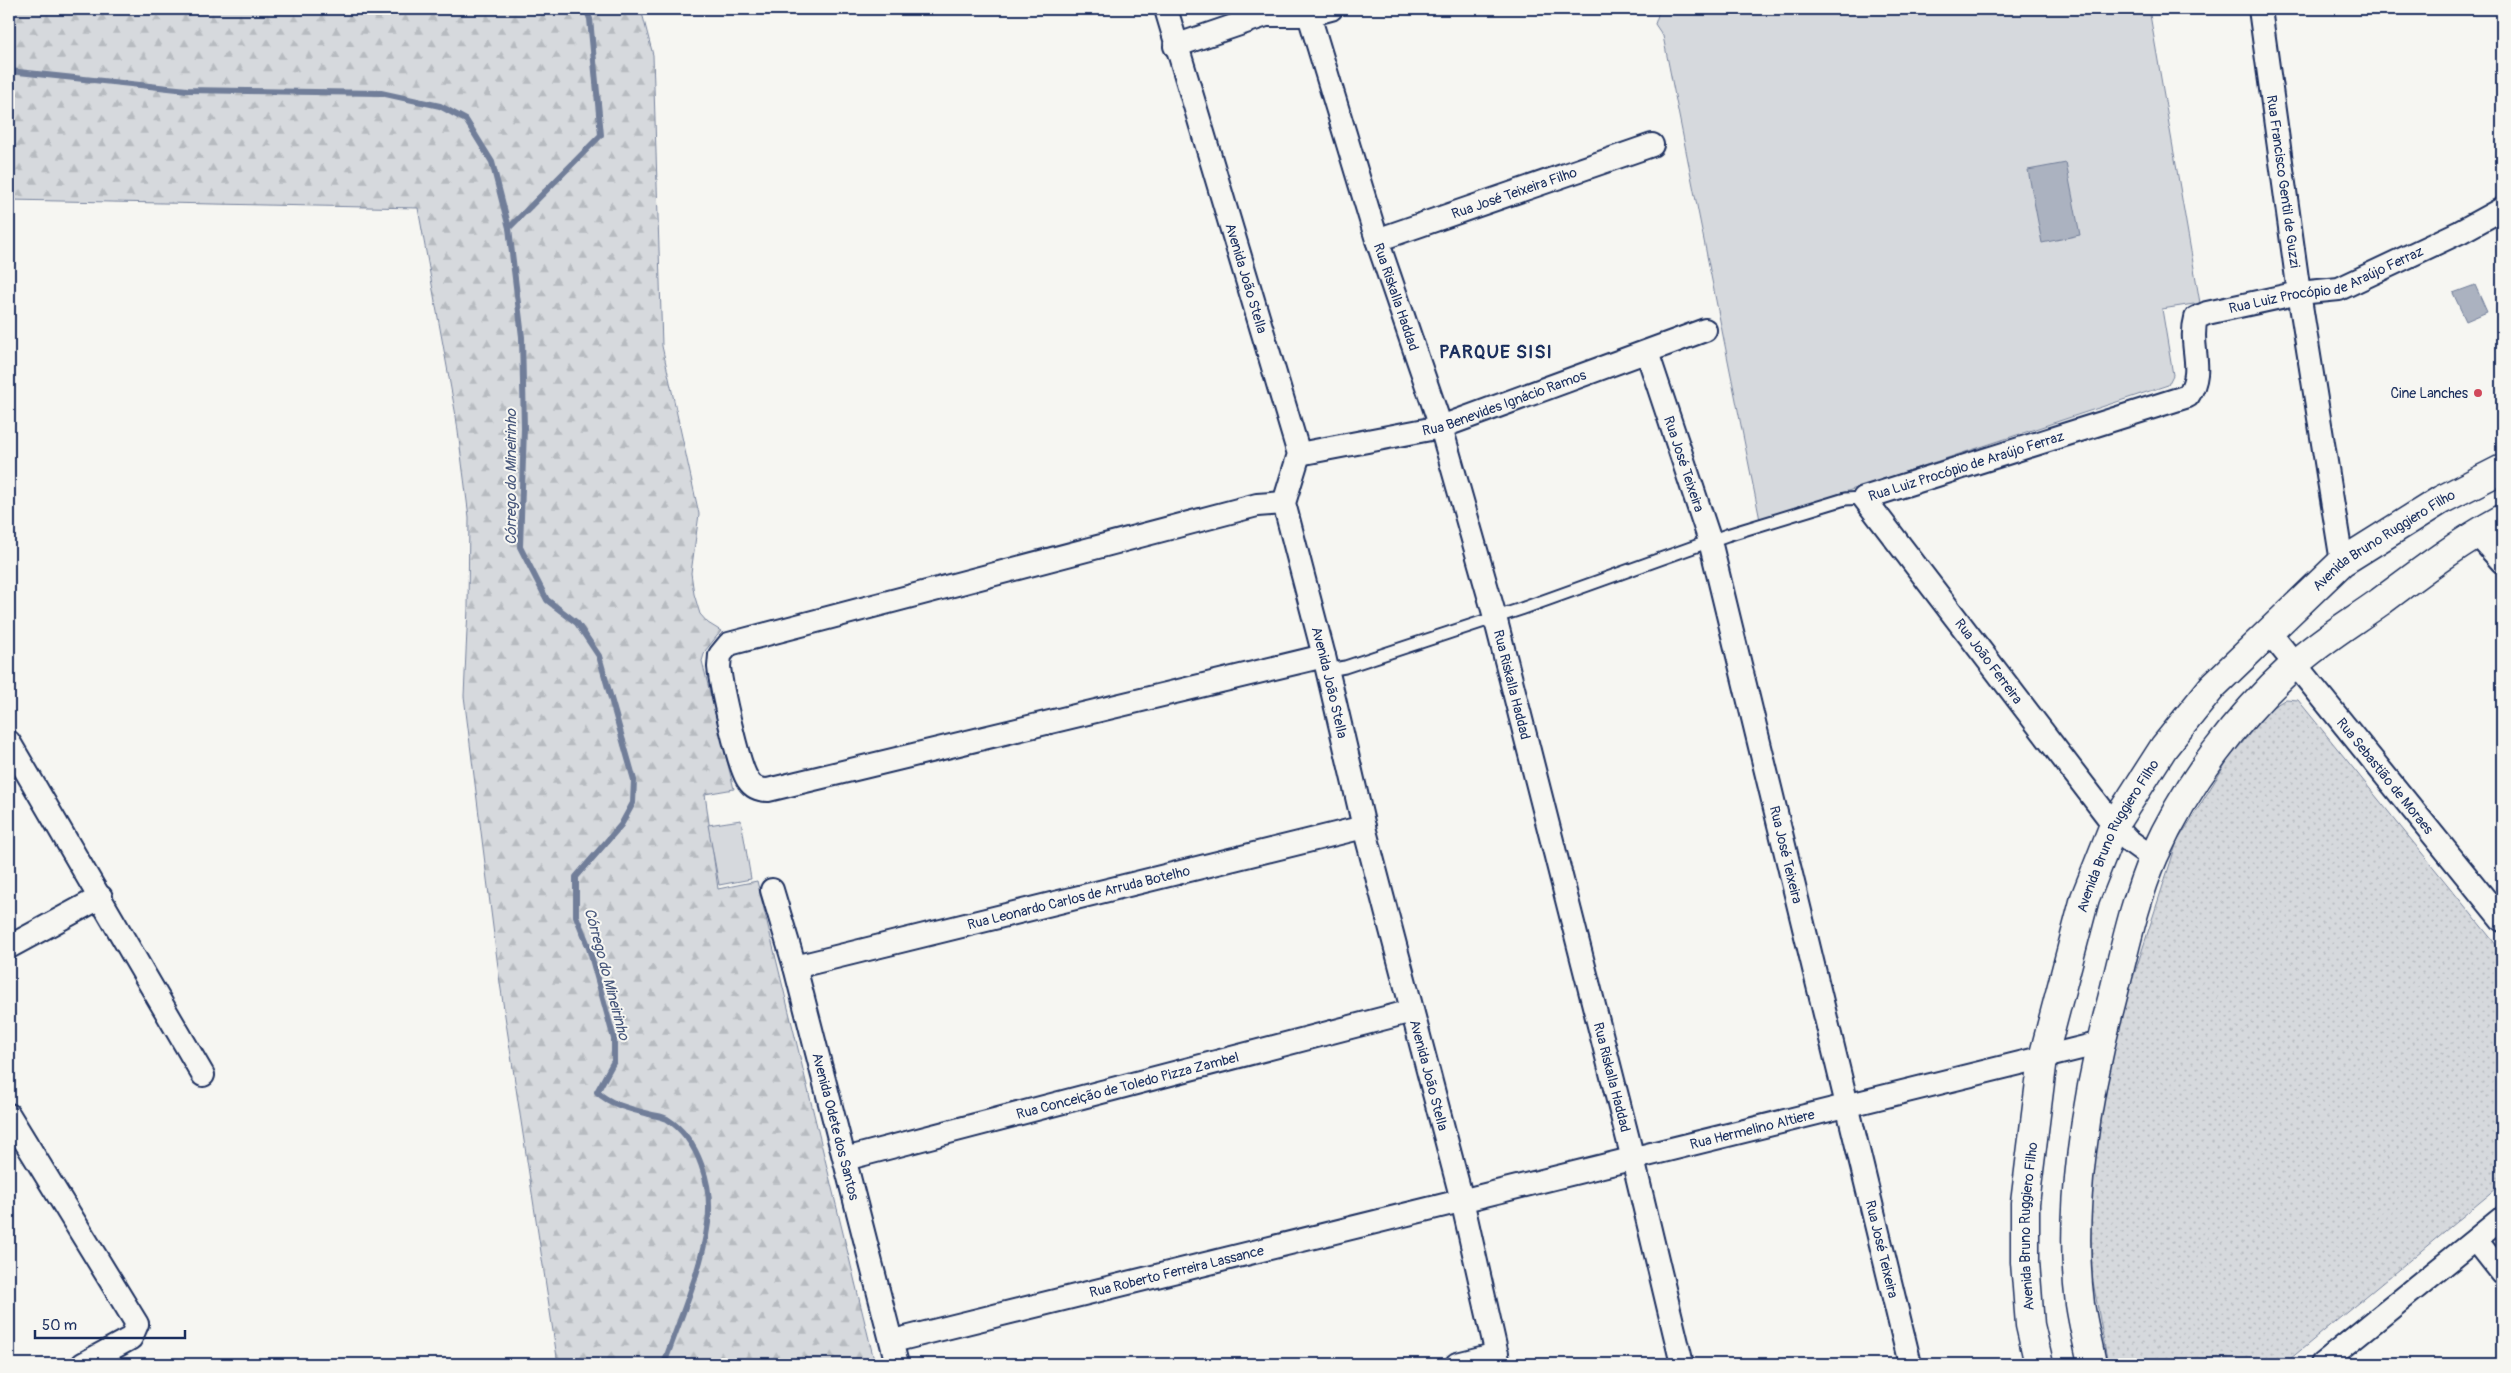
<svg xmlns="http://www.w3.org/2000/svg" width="2511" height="1373" font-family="Pangolin,sans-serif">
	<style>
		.grass { fill: url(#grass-dots); stroke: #78849e }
		.forest { fill: url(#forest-firs); stroke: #78849e }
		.garden { fill: #d6d9dd; stroke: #78849e }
		.water { fill: #abb2c0; stroke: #717e99 }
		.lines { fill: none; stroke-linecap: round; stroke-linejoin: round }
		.stream { stroke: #717e99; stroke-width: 6 }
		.service-casing { stroke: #1b2f5e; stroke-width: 15 }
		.minor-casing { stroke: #1b2f5e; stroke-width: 26 }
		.primary-casing { stroke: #1b2f5e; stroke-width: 31 }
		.service { stroke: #f6f6f2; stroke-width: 11 }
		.minor { stroke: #f6f6f2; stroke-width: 22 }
		.primary { stroke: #f6f6f2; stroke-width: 28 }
		.poi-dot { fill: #d1495b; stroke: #f6f6f2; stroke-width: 2 }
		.labels { text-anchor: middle; stroke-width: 4; stroke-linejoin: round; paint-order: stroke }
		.street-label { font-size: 14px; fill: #1b2f5e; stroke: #f6f6f2 }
		.poi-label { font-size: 14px; fill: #1b2f5e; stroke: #f6f6f2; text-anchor: end }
		.water-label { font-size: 15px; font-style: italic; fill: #46567b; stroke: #f6f6f2 }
		.district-label { font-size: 19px; font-weight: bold; letter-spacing: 1px; fill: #1b2f5e; stroke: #f6f6f2 }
	</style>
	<defs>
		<pattern id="grass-dots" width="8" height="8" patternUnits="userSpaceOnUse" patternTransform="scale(1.25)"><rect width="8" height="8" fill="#d6d9dd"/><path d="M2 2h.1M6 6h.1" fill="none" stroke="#b7bbc0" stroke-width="1.8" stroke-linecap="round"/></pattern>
		<pattern id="forest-firs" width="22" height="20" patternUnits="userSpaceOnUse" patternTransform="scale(1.25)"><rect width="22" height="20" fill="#d6d9dd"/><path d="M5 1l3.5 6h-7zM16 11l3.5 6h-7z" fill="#b7bbc0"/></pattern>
	</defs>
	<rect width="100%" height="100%" fill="#f6f6f2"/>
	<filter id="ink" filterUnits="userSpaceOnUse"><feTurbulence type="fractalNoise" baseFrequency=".02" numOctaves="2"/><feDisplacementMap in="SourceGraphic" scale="10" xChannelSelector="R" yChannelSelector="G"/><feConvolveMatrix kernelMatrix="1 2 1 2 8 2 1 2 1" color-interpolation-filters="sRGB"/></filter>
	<g filter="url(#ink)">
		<polygon class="grass" points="2286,699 2298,700 2502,952 2502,1184 2284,1364 2108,1364 2092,1276 2090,1201 2100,1115 2117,1028 2177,842 2228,760 2271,708"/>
		<polygon class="forest" points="9,9 641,9 653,55 662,346 699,514 691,573 694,594 700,614 708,623 721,631 705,651 702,661 734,789 705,794 718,889 757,881 875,1364 558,1364 500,983 464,696 468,608 469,517 456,416 418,208 9,200"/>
		<g class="garden">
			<polygon points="1660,9 2149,9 2200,303 2162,309 2173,375 2168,385 1760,520 1663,36 1655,24"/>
			<polygon points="741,820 751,879 719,885 708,825"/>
		</g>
		<g class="water">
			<polygon points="2066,163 2080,235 2042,243 2028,170"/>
			<polygon points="2475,285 2487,312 2466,321 2453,293"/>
		</g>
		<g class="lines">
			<g class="stream">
				<path d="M586 9 590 19 601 135 509 228 522 337 524 428 520 547 547 600 577 623 599 656 634 780 633 803 621 825 576 877V916L589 948 614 1039V1061L597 1092C611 1105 631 1109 649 1114 655 1116 662 1116 667 1119 699 1139 713 1187 708 1223 702 1269 679 1321 664 1364"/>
				<polyline points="9,71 187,90 381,93 440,106 466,120 492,162 509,228"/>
			</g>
			<g class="service-casing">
				<polyline id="service" points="1328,670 1345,667 1521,609 1727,535 1845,499 1864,498"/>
			</g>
			<g class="minor-casing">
				<g id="minor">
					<path id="s1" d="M1166 9 1299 454 1284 503 1324 656 1364 827 1462 1200 1499 1364"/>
					<path id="s2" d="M2260 9 2299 293 2342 562"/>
					<path id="s3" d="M1309 15 1377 240 1441 427 1495 617 1633 1159 1682 1364"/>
					<polyline points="1175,46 1266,15 1309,15 1331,9"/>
					<path id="s4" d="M1377 240 1652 145"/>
					<path id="s5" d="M1647 352 1710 541 1910 1364"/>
					<path id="s6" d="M1299 454 1441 427 1705 330"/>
					<path d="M1284 503 1257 505 729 644 720 655 719 667C721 686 738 766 748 780 753 788 759 790 768 790L1324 656"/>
					<polyline points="2476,533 2502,562"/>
					<path id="s7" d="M2269 632 2502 920"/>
					<polyline points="9,742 203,1075"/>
					<path id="s8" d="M2153 858 2128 840 2114 825 1864 498 2188 396C2206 369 2188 347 2196 318L2207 313 2299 293 2339 289 2460 232 2502 209"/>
					<path id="s9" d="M772 890 795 967 897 1364"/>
					<polyline points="9,947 101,897"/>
					<path id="s10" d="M795 967 1364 827"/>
					<polyline points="9,1115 137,1324 131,1338 83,1364"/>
					<path id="s11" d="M845 1159 1412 1011"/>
					<polyline points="2476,1240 2502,1273"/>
					<path id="s12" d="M893 1341 2101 1043"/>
					<polyline points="1457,1364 1497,1354"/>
					<polyline points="2322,1364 2502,1218"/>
				</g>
			</g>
			<g class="primary-casing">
				<g id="primary">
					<path id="s13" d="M2039 1364 2030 1325 2025 1262V1203L2043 1058 2085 898 2114 825 2164 747 2213 686 2342 562 2441 500 2502 469"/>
					<path d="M2092 1364C2088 1344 2083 1324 2080 1304 2068 1210 2086 1098 2110 1007 2123 958 2133 904 2154 856 2186 784 2236 718 2294 665 2320 641 2352 622 2380 602 2420 572 2458 543 2502 519"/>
				</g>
			</g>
			<use href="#service" class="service"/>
			<use href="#minor" class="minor"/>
			<use href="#primary" class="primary"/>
		</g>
	</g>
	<circle class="poi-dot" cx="2478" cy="393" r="5"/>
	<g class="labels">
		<g class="street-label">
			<text dy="5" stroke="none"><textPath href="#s2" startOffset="174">Rua Francisco Gentil de Guzzi</textPath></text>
			<text dy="5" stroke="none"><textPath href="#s4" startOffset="145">Rua José Teixeira Filho</textPath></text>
			<text dy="5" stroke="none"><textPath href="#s8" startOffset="1019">Rua Luiz Procópio de Araújo Ferraz</textPath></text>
			<text dy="5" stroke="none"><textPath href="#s1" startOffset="281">Avenida João Stella</textPath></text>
			<text dy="5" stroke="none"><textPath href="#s3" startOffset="295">Rua Riskalla Haddad</textPath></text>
			<text dy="5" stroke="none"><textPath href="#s6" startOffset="212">Rua Benevides Ignácio Ramos</textPath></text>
			<text dy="5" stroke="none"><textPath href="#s5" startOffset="118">Rua José Teixeira</textPath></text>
			<text dy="5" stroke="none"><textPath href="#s8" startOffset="570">Rua Luiz Procópio de Araújo Ferraz</textPath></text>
			<text dy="5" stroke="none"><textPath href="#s13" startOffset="949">Avenida Bruno Ruggiero Filho</textPath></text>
			<text transform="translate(1989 661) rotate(53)" y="5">Rua João Ferreira</text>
			<text dy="5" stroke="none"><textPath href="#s1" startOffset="701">Avenida João Stella</textPath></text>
			<text dy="5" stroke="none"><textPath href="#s3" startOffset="700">Rua Riskalla Haddad</textPath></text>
			<text dy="5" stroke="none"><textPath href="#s7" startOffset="185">Rua Sebastião de Moraes</textPath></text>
			<text dy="5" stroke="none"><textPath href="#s13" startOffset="544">Avenida Bruno Ruggiero Filho</textPath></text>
			<text dy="5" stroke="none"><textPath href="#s5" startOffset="522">Rua José Teixeira</textPath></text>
			<text dy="5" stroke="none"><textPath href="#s10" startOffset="292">Rua Leonardo Carlos de Arruda Botelho</textPath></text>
			<text dy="5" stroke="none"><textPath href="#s1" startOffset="1106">Avenida João Stella</textPath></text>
			<text dy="5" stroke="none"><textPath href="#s3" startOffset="1105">Rua Riskalla Haddad</textPath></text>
			<text dy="5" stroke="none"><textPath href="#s11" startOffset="292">Rua Conceição de Toledo Pizza Zambel</textPath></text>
			<text dy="5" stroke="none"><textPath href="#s9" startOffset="245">Avenida Odete dos Santos</textPath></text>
			<text dy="5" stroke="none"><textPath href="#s12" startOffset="885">Rua Hermelino Altiere</textPath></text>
			<text dy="5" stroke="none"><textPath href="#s13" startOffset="139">Avenida Bruno Ruggiero Filho</textPath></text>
			<text dy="5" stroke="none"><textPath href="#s5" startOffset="928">Rua José Teixeira</textPath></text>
			<text dy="5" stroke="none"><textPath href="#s12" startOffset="292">Rua Roberto Ferreira Lassance</textPath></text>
		</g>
		<g class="poi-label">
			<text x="2468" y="398">Cine Lanches</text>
		</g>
		<g class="water-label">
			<text transform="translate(511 477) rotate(-90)" y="5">Córrego do Mineirinho</text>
			<text transform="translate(607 974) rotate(75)" y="5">Córrego do Mineirinho</text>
		</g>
		<g class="district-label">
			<text x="1496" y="358">PARQUE SISI</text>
		</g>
	</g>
	<rect width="2511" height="1373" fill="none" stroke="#f6f6f2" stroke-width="30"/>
	<rect x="15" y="15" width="2481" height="1343" fill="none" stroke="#1b2f5e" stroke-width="2" filter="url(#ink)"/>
	<path d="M35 1330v8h150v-8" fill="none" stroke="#1b2f5e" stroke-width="2.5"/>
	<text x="42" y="1330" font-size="15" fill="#1b2f5e" stroke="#f6f6f2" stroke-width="4" paint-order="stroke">50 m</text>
</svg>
